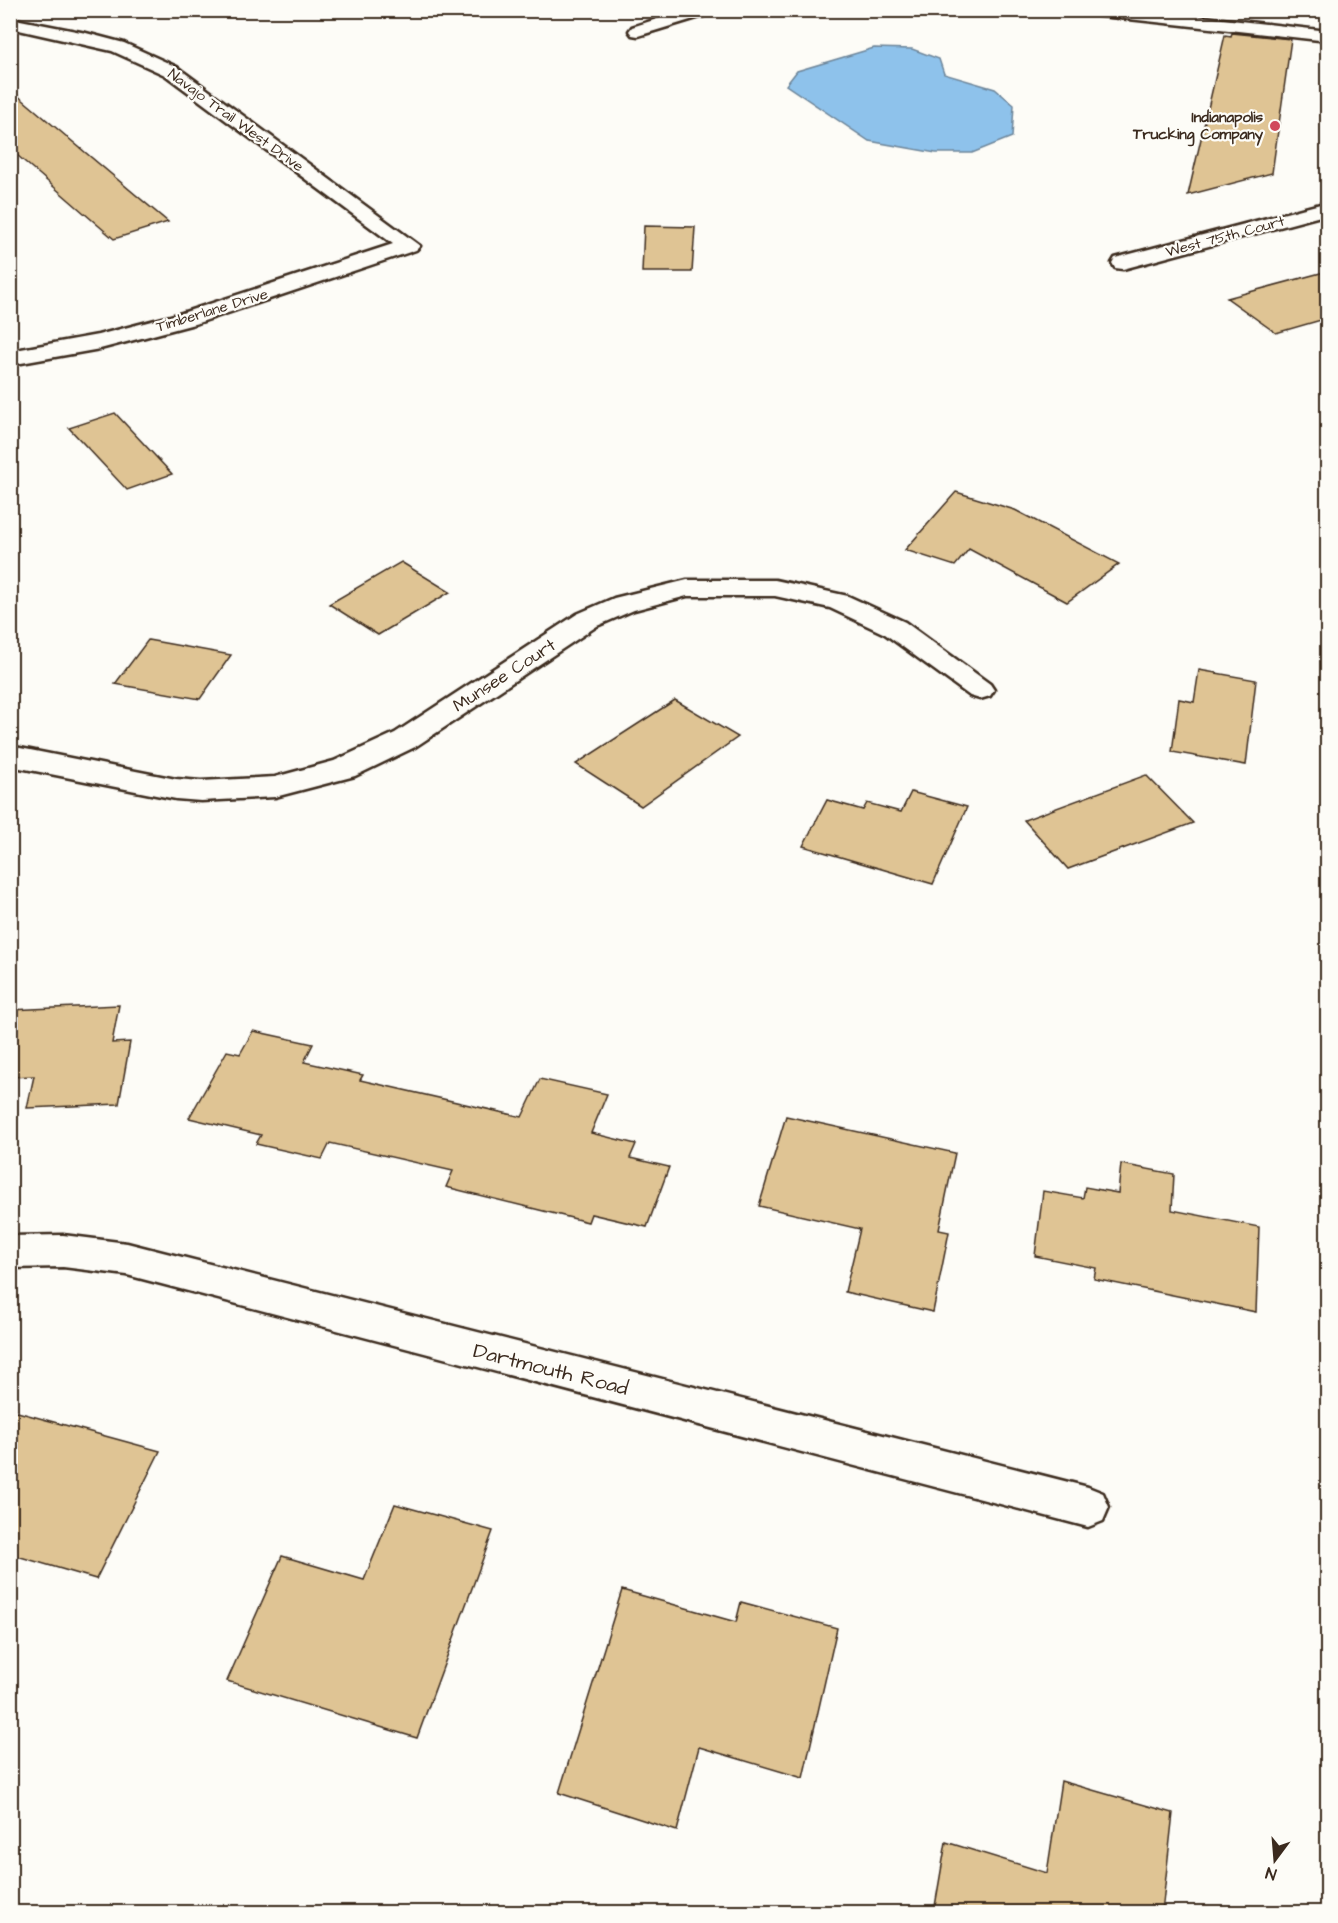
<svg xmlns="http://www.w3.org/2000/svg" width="1338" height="1923" font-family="'Architects Daughter',sans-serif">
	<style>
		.water { fill: #8ec2eb; stroke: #6d8599; stroke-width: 1.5 }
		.building { fill: #dfc494; stroke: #3b2a1e; stroke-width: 1.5 }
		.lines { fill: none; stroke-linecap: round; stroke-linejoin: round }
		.minor-casing { stroke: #3b2a1e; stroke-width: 5 }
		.minor { fill: #fdfcf7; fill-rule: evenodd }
		.poi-dot { fill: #d1495b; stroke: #fdfcf7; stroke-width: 2 }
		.labels { text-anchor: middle; stroke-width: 4.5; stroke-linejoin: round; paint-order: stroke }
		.far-poi-label { font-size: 15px; font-weight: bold; fill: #3b2a1e; stroke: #fdfcf7; text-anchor: end }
		.far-street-label { font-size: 15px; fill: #3b2a1e; stroke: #fdfcf7 }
		.street-label { font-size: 18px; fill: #3b2a1e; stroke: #fdfcf7 }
		.near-street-label { font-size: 21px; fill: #3b2a1e; stroke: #fdfcf7 }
	</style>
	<rect width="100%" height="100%" fill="#fdfcf7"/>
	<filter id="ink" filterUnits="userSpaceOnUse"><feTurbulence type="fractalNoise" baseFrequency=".0167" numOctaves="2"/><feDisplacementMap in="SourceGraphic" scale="12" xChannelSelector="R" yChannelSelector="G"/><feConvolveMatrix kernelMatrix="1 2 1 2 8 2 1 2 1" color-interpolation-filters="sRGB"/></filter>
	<g filter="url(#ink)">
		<polygon class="water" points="874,48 912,49 939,59 944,74 995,89 1014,105 1012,137 972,153 936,153 869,141 786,85 797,71"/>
		<g class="building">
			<polygon points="1232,33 1291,39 1272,173 1188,195 1225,35 1231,36"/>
			<polygon points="10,89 168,222 114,239 10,149"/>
			<polygon points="644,226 695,227 692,272 642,272"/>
			<polygon points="1328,271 1328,318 1276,333 1227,298"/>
			<polygon points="115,413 129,428 172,474 127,490 69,428"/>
			<polygon points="956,492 1015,510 1119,564 1067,602 969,549 955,566 905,550"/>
			<polygon points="401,562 450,592 378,635 329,604"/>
			<polygon points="148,640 231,655 200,699 115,684"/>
			<polygon points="1199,670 1256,680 1246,765 1172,752 1179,699 1194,702"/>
			<polygon points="675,700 738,737 641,806 576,764"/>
			<polygon points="1146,775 1193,823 1068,869 1024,820"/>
			<polygon points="911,792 967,807 933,884 803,846 827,800 863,810 867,803 901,812"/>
			<polygon points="119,1005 112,1043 130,1042 119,1104 27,1108 34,1076 10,1077 10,1010"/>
			<polygon points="253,1031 313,1044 304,1062 363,1075 360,1080 522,1117 540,1079 607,1094 591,1133 636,1144 630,1158 669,1167 647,1227 591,1214 588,1222 446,1187 453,1171 330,1143 322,1159 256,1144 261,1135 189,1118 227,1051 240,1054"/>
			<polygon points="786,1116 955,1153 939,1230 949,1232 933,1312 845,1292 860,1229 759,1206"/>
			<polygon points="1121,1164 1174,1174 1172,1210 1259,1227 1256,1312 1094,1279 1096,1268 1035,1256 1043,1191 1083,1198 1085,1187 1118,1193"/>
			<polygon points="10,1410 160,1451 96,1579 10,1554"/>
			<polygon points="395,1504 493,1531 417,1738 227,1681 282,1556 364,1580"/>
			<polygon points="622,1590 736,1622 741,1602 837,1628 803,1778 699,1747 677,1831 559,1793"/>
			<polygon points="1061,1781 1173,1813 1162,1912 934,1912 946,1842 1047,1873"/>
		</g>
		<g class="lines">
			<g class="minor-casing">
				<g id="minor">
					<polygon points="685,10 712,10 710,14 638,36 632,35 629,31 632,27"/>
					<polygon points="1084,10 1144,10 1328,31 1328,41 1092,15"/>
					<polygon points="10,18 86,33 124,43 177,67 420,246 416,250 198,323 100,349 10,365 10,351 98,335 182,313 393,244 165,75 112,51 10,28"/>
					<polygon points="1328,202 1328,214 1123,269 1115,268 1112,263 1115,258"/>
					<polygon points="687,580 775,580 848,596 905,622 990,684 994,690 990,696 980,699 970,696 885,634 830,608 775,596 687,596 634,610 597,626 415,747 355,776 275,797 201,801 176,799 10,766 10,746 176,779 201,781 275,777 334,761 395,733 577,614 614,598"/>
					<polygon points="63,1235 127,1243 1088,1487 1103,1493 1109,1507 1103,1521 1088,1527 127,1275 63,1267 10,1268 10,1236"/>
				</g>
			</g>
			<use href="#minor" class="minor"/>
		</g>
	</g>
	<circle class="poi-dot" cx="1275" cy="126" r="6"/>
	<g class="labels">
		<g class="far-poi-label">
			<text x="1263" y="122">Indianapolis<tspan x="1263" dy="17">Trucking Company</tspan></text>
		</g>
		<g class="far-street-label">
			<text transform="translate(236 120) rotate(36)" y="5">Navajo Trail West Drive</text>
			<text transform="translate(1225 236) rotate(-15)" y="5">West 75th Court</text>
			<text transform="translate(212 310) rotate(-17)" y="5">Timberlane Drive</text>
		</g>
		<g class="street-label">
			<text transform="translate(504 675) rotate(-33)" y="6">Munsee Court</text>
		</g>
		<g class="near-street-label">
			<text transform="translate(551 1369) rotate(14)" y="7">Dartmouth Road</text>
		</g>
	</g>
	<rect width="1338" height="1923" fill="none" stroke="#fdfcf7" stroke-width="36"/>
	<rect x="18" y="18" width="1302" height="1887" fill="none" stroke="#3b2a1e" stroke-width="2" filter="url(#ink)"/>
	<g transform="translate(1275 1860) rotate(196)" stroke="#fdfcf7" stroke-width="4.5" paint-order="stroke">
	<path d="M0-4.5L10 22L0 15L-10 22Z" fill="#3b2a1e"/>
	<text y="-9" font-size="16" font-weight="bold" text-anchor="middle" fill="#3b2a1e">N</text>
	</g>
</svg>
